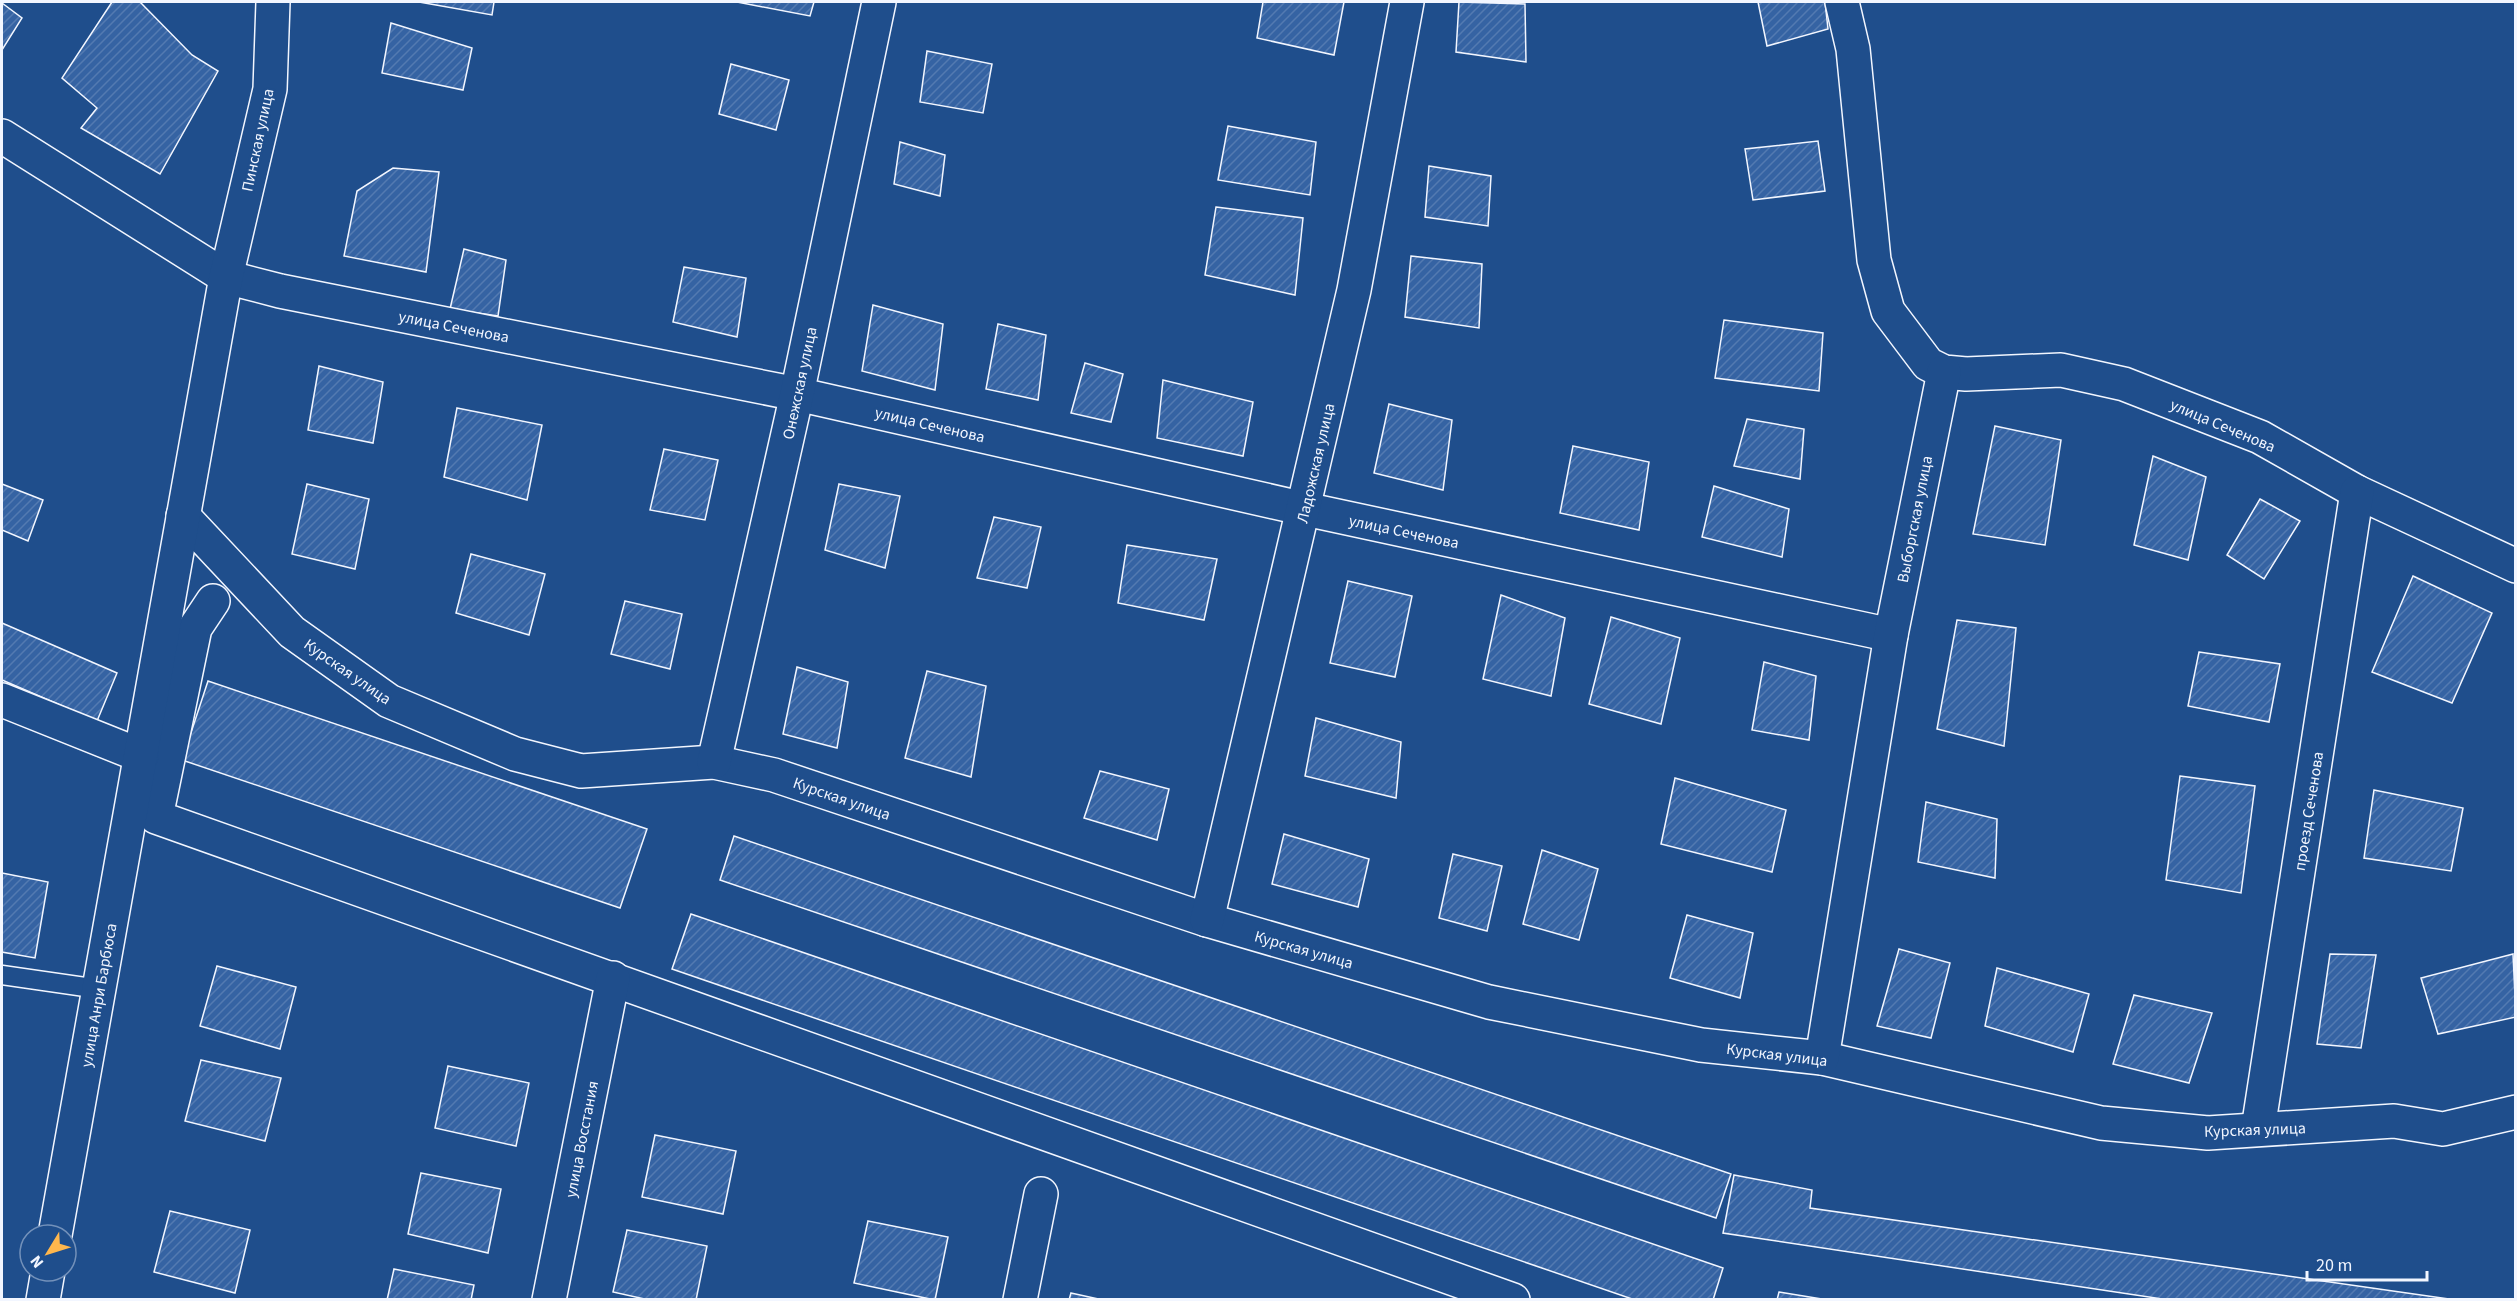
<svg xmlns="http://www.w3.org/2000/svg" width="2517" height="1301" font-family="'Source Sans 3',sans-serif">
	<style>
		.building { fill: url(#building-hatch); stroke: #f2f6ff; stroke-width: 1.5 }
		.lines { fill: none; stroke-linecap: round; stroke-linejoin: round }
		.service-casing { stroke: #f2f6ff; stroke-width: 21 }
		.minor-casing { stroke: #f2f6ff; stroke-width: 36 }
		.service { stroke: #1f4e8c; stroke-width: 18 }
		.minor { stroke: #1f4e8c; stroke-width: 33 }
		.labels { text-anchor: middle; stroke-width: 4.5; stroke-linejoin: round; paint-order: stroke }
		.street-label { font-size: 16px; fill: #f2f6ff; stroke: #1f4e8c }
	</style>
	<defs>
		<pattern id="building-hatch" width="6" height="6" patternUnits="userSpaceOnUse" patternTransform="scale(1.5)"><rect width="6" height="6" fill="#3563a3"/><path d="M-1 1l2-2M0 6l6-6M5 7l2-2" fill="none" stroke="#537ab1"/></pattern>
	</defs>
	<rect width="100%" height="100%" fill="#1f4e8c"/>
	<g class="building">
		<polygon points="112,2 140,2 192,55 218,71 160,174 81,128 97,108 62,78"/>
		<polygon points="419,2 494,2 492,15"/>
		<polygon points="737,2 814,2 810,16"/>
		<polygon points="1263,2 1344,2 1334,55 1257,38"/>
		<polygon points="1459,2 1525,4 1526,62 1456,52"/>
		<polygon points="1758,2 1825,2 1828,29 1767,46"/>
		<polygon points="2,3 22,18 2,50"/>
		<polygon points="391,23 472,48 463,90 382,73"/>
		<polygon points="927,51 992,64 983,113 920,102"/>
		<polygon points="731,64 789,80 776,130 719,114"/>
		<polygon points="1228,126 1316,142 1310,195 1218,180"/>
		<polygon points="1818,141 1825,191 1753,200 1745,149"/>
		<polygon points="900,142 945,155 940,196 894,184"/>
		<polygon points="1429,166 1491,176 1488,226 1425,217"/>
		<polygon points="393,168 439,172 426,272 344,256 357,191"/>
		<polygon points="1216,207 1303,218 1295,295 1205,275"/>
		<polygon points="464,249 506,260 498,316 450,309"/>
		<polygon points="1411,256 1482,264 1479,328 1405,317"/>
		<polygon points="684,267 746,278 737,337 673,322"/>
		<polygon points="873,305 943,324 935,390 862,371"/>
		<polygon points="1724,320 1823,333 1819,391 1715,378"/>
		<polygon points="998,324 1046,335 1038,400 986,389"/>
		<polygon points="1085,363 1123,374 1111,422 1071,413"/>
		<polygon points="319,366 383,382 373,443 308,430"/>
		<polygon points="1163,380 1253,402 1243,456 1157,438"/>
		<polygon points="1389,404 1452,420 1443,490 1374,473"/>
		<polygon points="457,408 542,425 527,500 444,477"/>
		<polygon points="1747,419 1804,429 1800,479 1734,466"/>
		<polygon points="1995,426 2061,440 2045,545 1973,534"/>
		<polygon points="1573,446 1649,462 1639,530 1560,513"/>
		<polygon points="664,449 718,460 705,520 650,510"/>
		<polygon points="2153,456 2206,477 2188,560 2134,545"/>
		<polygon points="2,484 43,500 28,541 2,530"/>
		<polygon points="307,484 369,499 355,569 292,554"/>
		<polygon points="839,484 900,496 885,568 825,550"/>
		<polygon points="1714,486 1789,509 1782,557 1702,537"/>
		<polygon points="2260,499 2300,521 2264,579 2227,555"/>
		<polygon points="994,517 1041,527 1027,588 977,578"/>
		<polygon points="1127,545 1217,559 1204,620 1118,603"/>
		<polygon points="471,554 545,574 529,635 456,613"/>
		<polygon points="2413,576 2492,613 2452,703 2372,672"/>
		<polygon points="1348,581 1412,596 1395,677 1330,663"/>
		<polygon points="1501,595 1565,618 1551,696 1483,679"/>
		<polygon points="625,601 682,614 670,669 611,654"/>
		<polygon points="1611,617 1680,638 1661,724 1589,704"/>
		<polygon points="1957,620 2016,628 2004,746 1937,729"/>
		<polygon points="2,623 117,673 97,721 2,680"/>
		<polygon points="2199,652 2280,664 2269,722 2188,706"/>
		<polygon points="1764,662 1816,676 1809,740 1752,730"/>
		<polygon points="797,667 848,682 837,748 783,734"/>
		<polygon points="927,671 986,686 971,777 905,758"/>
		<polygon points="208,681 647,829 620,908 182,760"/>
		<polygon points="1316,718 1401,742 1396,798 1305,776"/>
		<polygon points="1100,771 1169,789 1157,840 1084,818"/>
		<polygon points="2180,776 2255,786 2241,893 2166,880"/>
		<polygon points="1675,778 1786,810 1772,872 1661,844"/>
		<polygon points="2374,790 2463,808 2451,871 2364,858"/>
		<polygon points="1926,802 1997,819 1995,878 1918,862"/>
		<polygon points="1284,834 1369,859 1358,907 1272,884"/>
		<polygon points="734,836 1731,1174 1716,1218 720,880"/>
		<polygon points="1542,850 1598,869 1579,940 1523,924"/>
		<polygon points="1453,854 1502,866 1487,931 1439,918"/>
		<polygon points="2,873 48,882 35,958 2,952"/>
		<polygon points="691,914 1723,1268 1713,1300 1635,1300 672,969"/>
		<polygon points="1687,915 1753,933 1740,998 1670,978"/>
		<polygon points="1899,949 1950,963 1931,1038 1877,1026"/>
		<polygon points="2330,954 2376,955 2361,1048 2317,1044"/>
		<polygon points="2513,954 2516,1017 2438,1034 2421,978"/>
		<polygon points="217,966 296,987 280,1049 200,1026"/>
		<polygon points="1997,968 2089,994 2073,1052 1985,1026"/>
		<polygon points="2134,995 2212,1013 2189,1083 2113,1064"/>
		<polygon points="201,1060 281,1078 265,1141 185,1121"/>
		<polygon points="448,1066 529,1083 516,1146 435,1128"/>
		<polygon points="655,1135 736,1151 723,1214 642,1197"/>
		<polygon points="421,1173 501,1189 488,1253 408,1234"/>
		<polygon points="1734,1175 1812,1190 1810,1208 2456,1300 2169,1300 1723,1233"/>
		<polygon points="170,1211 250,1230 235,1293 154,1272"/>
		<polygon points="868,1221 948,1237 935,1300 854,1283"/>
		<polygon points="627,1230 707,1246 696,1300 649,1300 613,1292"/>
		<polygon points="394,1269 474,1285 471,1300 387,1300"/>
		<polygon points="1779,1292 1828,1300 1777,1300"/>
		<polygon points="1071,1293 1103,1300 1069,1300"/>
	</g>
	<g class="lines">
		<g class="service-casing">
			<polyline id="service" points="2,975 99,989"/>
		</g>
		<g class="minor-casing">
			<g id="minor">
				<polyline points="1842,2 1853,49 1874,260 1888,311 1928,364 1944,372 1966,374 2061,370 2124,384 2260,437 2357,492 2516,566"/>
				<polyline points="2,136 226,277 280,291 797,394 1305,509 1891,635"/>
				<polyline points="183,516 292,632 389,701 515,754 581,771 714,762 774,775 1207,920 1489,1002 1701,1045 1822,1058 2101,1123 2208,1133 2394,1121 2443,1129 2516,1112"/>
				<polyline points="213,601 195,628 156,817 1513,1300"/>
				<polyline points="2,700 142,756"/>
				<polyline points="714,762 797,394 879,2"/>
				<polyline points="1207,920 1354,290 1407,2"/>
				<polyline points="1822,1058 1891,635 1944,372"/>
				<polyline points="2258,1129 2357,492"/>
				<polyline points="55,1235 226,277 270,89 273,2"/>
				<polyline points="43,1300 48,1271"/>
				<polyline points="549,1300 613,978"/>
				<polyline points="1020,1300 1041,1194"/>
			</g>
		</g>
		<use href="#service" class="service"/>
		<use href="#minor" class="minor"/>
	</g>
	<g class="labels">
		<g class="street-label">
			<text transform="translate(257 140) rotate(-78)" y="6">Пинская улица</text>
			<text transform="translate(454 326) rotate(11)" y="6">улица Сеченова</text>
			<text transform="translate(799 383) rotate(-78)" y="6">Онежская улица</text>
			<text transform="translate(930 424) rotate(13)" y="6">улица Сеченова</text>
			<text transform="translate(2223 425) rotate(23)" y="6">улица Сеченова</text>
			<text transform="translate(1315 463) rotate(-77)" y="6">Ладожская улица</text>
			<text transform="translate(1914 519) rotate(-79)" y="6">Выборгская улица</text>
			<text transform="translate(1404 531) rotate(12)" y="6">улица Сеченова</text>
			<text transform="translate(348 671) rotate(35)" y="6">Курская улица</text>
			<text transform="translate(842 798) rotate(19)" y="6">Курская улица</text>
			<text transform="translate(2308 811) rotate(-81)" y="6">проезд Сеченова</text>
			<text transform="translate(1304 949) rotate(16)" y="6">Курская улица</text>
			<text transform="translate(98 995) rotate(-80)" y="6">улица Анри Барбюса</text>
			<text transform="translate(1777 1054) rotate(7)" y="6">Курская улица</text>
			<text transform="translate(2255 1129) rotate(-2)" y="6">Курская улица</text>
			<text transform="translate(581 1139) rotate(-79)" y="6">улица Восстания</text>
		</g>
	</g>
	<rect width="2517" height="1301" fill="none" stroke="#f2f6ff" stroke-width="6"/>
	<g transform="translate(48 1253) rotate(232)"><circle r="28" fill="#1f4e8c" stroke="#7391ba" stroke-width="1.5"/>
	<path d="M0-4.5L10 22L0 15L-10 22Z" fill="#ffb74d"/>
	<text y="-9" font-size="16" font-weight="bold" text-anchor="middle" fill="#f2f6ff">N</text>
	</g>
	<path d="M2307 1271v9h120v-9" fill="none" stroke="#f2f6ff" stroke-width="3"/>
	<text x="2316" y="1271" font-size="18" fill="#f2f6ff" stroke="#1f4e8c" stroke-width="4.5" paint-order="stroke">20 m</text>
</svg>
